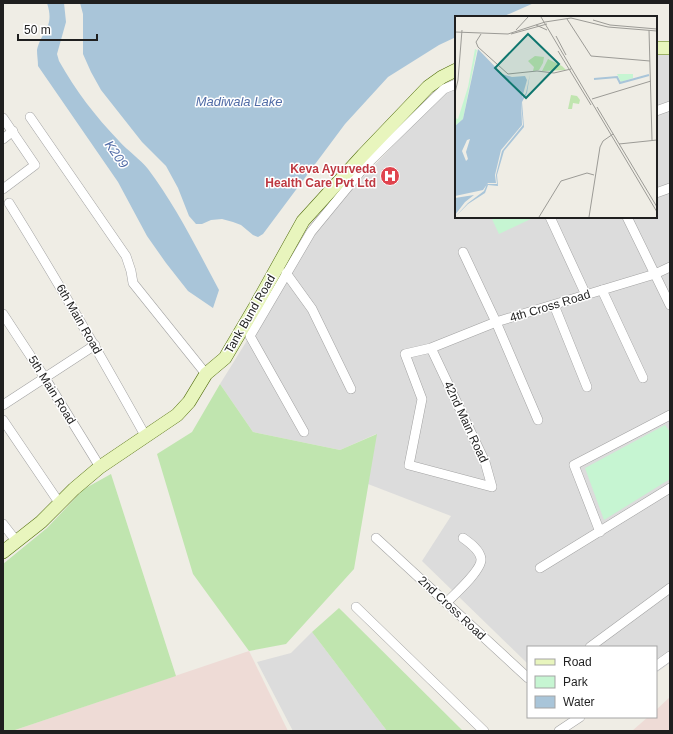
<svg xmlns="http://www.w3.org/2000/svg" width="673" height="734" font-family="Helvetica,sans-serif">
	<style>
		.residential { fill: #dcdcdc }
		.commercial { fill: #eedbd6 }
		.grass { fill: #c0e5af }
		.park { fill: #c6f5d2 }
		.water { fill: #a9c5d9 }
		.lines { fill: none; stroke-linecap: round; stroke-linejoin: round }
		.minor-casing { stroke: #a3a3a3; stroke-width: 10 }
		.secondary-casing { stroke: #526e0d; stroke-width: 14 }
		.minor { stroke: #fff; stroke-width: 9 }
		.secondary { stroke: #e8f5bd; stroke-width: 13 }
		.labels { text-anchor: middle; stroke-width: 3; stroke-linejoin: round; paint-order: stroke }
		.health-label { font-size: 12px; font-weight: bold; fill: #be3a42; stroke: #fff; text-anchor: end }
		.street-label { font-size: 12px; fill: #1f1f1f; stroke: #fff }
		.water-label { font-size: 13px; font-style: italic; fill: #526da7; stroke: #fff }
		.inset-river { fill: none; stroke: #a9c5d9; stroke-width: 2 }
		.inset-road { fill: none; stroke: #9c9b96; stroke-width: 1 }
		.view { fill: #0f766e; fill-opacity: 0.15; stroke: #0f766e; stroke-width: 2 }
		.inset-edge { fill: none; stroke: #1f1f1f; stroke-width: 2 }
	</style>
	<rect width="100%" height="100%" fill="#efede5"/>
	<g class="residential">
		<polygon points="670,53 670,663 656,673 656,647 528,647 528,664 422,561 451,516 368,484 376,434 340,450 253,432 220,384 310,239 333,209 442,94 456,86 456,217 656,217 656,54"/>
		<polygon points="312,632 387,731 293,731 257,662 291,653"/>
	</g>
	<g class="commercial">
		<polygon points="249,651 288,731 12,731"/>
		<polygon points="670,697 670,731 632,731 648,717 656,717 656,710"/>
	</g>
	<g class="grass">
		<polygon points="220,384 253,432 340,450 377,434 354,569 286,644 249,651 193,574 157,454 192,432"/>
		<polygon points="111,474 176,676 12,731 3,731 3,564 47,528 84,489"/>
		<polygon points="339,608 463,731 387,731 312,632"/>
	</g>
	<g class="park">
		<polygon points="491,217 535,217 499,234"/>
		<polygon points="665,425 670,432 670,479 604,520 585,468"/>
	</g>
	<g class="water">
		<path d="M47 3H64L66 22 57 54 59 61C76 91 95 116 119 141 128 151 140 159 148 169 176 206 197 249 219 290L213 308 188 291 166 263 147 236 118 182 38 66C38 61 37 55 37 50 42 29 55 28 47 3Z"/>
		<polygon points="80,3 534,3 502,17 456,17 456,37 439,45 388,77 345,124 263,234 258,237 253,235 241,225 233,222 222,219 211,220 202,224 196,224 189,216 178,188 166,166 142,142 101,90 91,72 83,54 83,14"/>
	</g>
	<g class="lines">
		<g class="minor-casing">
			<g id="minor">
				<polyline points="656,111 670,106"/>
				<polyline points="30,117 126,256 131,271 133,283 206,374"/>
				<polyline points="3,118 35,165 3,189"/>
				<polyline points="3,139 13,131"/>
				<polyline points="656,193 670,188"/>
				<path d="M9 203C57 280 102 358 146 437"/>
				<polyline points="550,217 586,295"/>
				<polyline points="627,217 670,305"/>
				<polyline points="463,252 496,322 538,420"/>
				<polyline points="286,273 312,309 351,389"/>
				<polyline points="602,290 643,378"/>
				<polyline points="554,305 587,387"/>
				<polyline points="3,314 45,378 100,467"/>
				<polyline points="431,348 485,462 492,487 409,465 422,399 405,354 431,348 496,322 655,274 670,267"/>
				<polyline points="3,405 95,345"/>
				<polyline points="3,420 60,504"/>
				<polyline points="304,432 250,336 311,232 366,165 444,89 456,84"/>
				<polyline points="3,524 17,542"/>
				<polyline points="600,532 574,465 670,415"/>
				<polyline points="376,538 528,678"/>
				<polyline points="540,568 670,488"/>
				<path d="M446 603C454 595 482 570 481 559 480 550 470 543 463 538"/>
				<polyline points="356,607 484,731"/>
				<polyline points="590,647 670,588"/>
				<polyline points="656,666 670,656"/>
				<polyline points="559,731 580,717"/>
			</g>
		</g>
		<g class="secondary-casing">
			<g id="secondary">
				<polyline points="656,48 670,48"/>
				<polyline points="3,552 41,522 74,489 100,467 177,415 189,402 206,374 225,358 255,307 303,221 363,155 428,87 442,77 456,70"/>
			</g>
		</g>
		<use href="#minor" class="minor"/>
		<use href="#secondary" class="secondary"/>
	</g>
	<defs>
		<g id="hospital-disc" transform="scale(1)"><circle r="9.5" fill="#e0444e" stroke="#fff"/><path d="M-5-5h3v3.5h4V-5h3V5h-3V1.5h-4V5h-3Z" fill="#fff"/></g>
	</defs>
	<g fill-rule="evenodd">
		<use href="#hospital-disc" x="390" y="176"/>
	</g>
	<g class="labels">
		<g class="health-label">
			<text x="376" y="173">Keva Ayurveda<tspan x="376" dy="14">Health Care Pvt Ltd</tspan></text>
		</g>
		<g class="street-label">
			<text transform="translate(550 306) rotate(-17)" y="4">4th Cross Road</text>
			<text transform="translate(250 314) rotate(-60)" y="4">Tank Bund Road</text>
			<text transform="translate(79 319) rotate(60)" y="4">6th Main Road</text>
			<text transform="translate(52 390) rotate(58)" y="4">5th Main Road</text>
			<text transform="translate(466 422) rotate(65)" y="4">42nd Main Road</text>
			<text transform="translate(452 608) rotate(43)" y="4">2nd Cross Road</text>
		</g>
		<g class="water-label">
			<text x="239" y="106">Madiwala Lake</text>
			<text transform="translate(117 154) rotate(55)" y="5">K209</text>
		</g>
	</g>
	<g transform="translate(455 16)">
		<rect width="202" height="202" fill="#efede5"/>
		<path d="M80 40 89 41 88 47 84 54 78 55 79 51 73 45ZM93 43 107 50 111 54 87 55ZM116 79 122 80 125 84 124 88 118 87 117 93H113Z" fill="#c0e5af"/>
		<path d="M20 33 22 34 8 103 0 110V102L3 103 13 71ZM162 58H178V62L166 66Z" fill="#c6f5d2"/>
		<path d="M23 33 47 58 57 61 70 60 72 64 67 82 71 77 75 58 72 77 67 86 69 111 49 135 42 159 43 170 33 169 30 177 13 188 0 201 13 187 29 175 32 168H42L41 159 47 135 68 109 66 85 67 109 46 134 40 159 41 167H33L28 174 0 180V110L8 103ZM15 123 11 136 13 143 11 145 7 135 12 124ZM19 179 10 186 0 199V182Z" fill="#a9c5d9" fill-rule="evenodd"/>
		<path class="inset-river" d="M139 63 162 61 165 67 194 59"/>
		<path class="inset-road" d="M86 1 202 196M112 3 136 40 195 45M138 4 155 9 202 13M81 9 92 14M61 14 73 1M194 14 197 124M0 16 53 18 90 6 116 2 153 11 202 15M26 18 21 26 23 31 53 58 82 55 99 57 116 53M56 18 92 8M101 20 111 39M103 35 136 89M0 77 3 64 7 14M137 83 196 65M142 91 202 191M164 128 202 124M84 201 106 165 132 157 139 159M134 201 145 131 148 125 158 118"/>
		<path class="view" d="M73 18 104 48 71 82 40 52Z"/>
		<rect width="202" height="202" class="inset-edge"/>
	</g>
	<rect width="673" height="734" fill="none" stroke="#1f1f1f" stroke-width="8"/>
	<rect x="527" y="646" width="130" height="72" fill="#ffffff" stroke="#a5a5a5"/>
	<rect x="535" y="659" width="20" height="6" fill="#e8f5bd" stroke="#a5a5a5"/>
	<text x="563" y="666" font-size="12" fill="#1f1f1f">Road</text>
	<rect x="535" y="676" width="20" height="12" fill="#c6f5d2" stroke="#a5a5a5"/>
	<text x="563" y="686" font-size="12" fill="#1f1f1f">Park</text>
	<rect x="535" y="696" width="20" height="12" fill="#a9c5d9" stroke="#a5a5a5"/>
	<text x="563" y="706" font-size="12" fill="#1f1f1f">Water</text>
	<path d="M18 34v6h79v-6" fill="none" stroke="#1f1f1f" stroke-width="2"/>
	<text x="24" y="34" font-size="12" fill="#1f1f1f" stroke="#ffffff" stroke-width="3" paint-order="stroke">50 m</text>
</svg>
